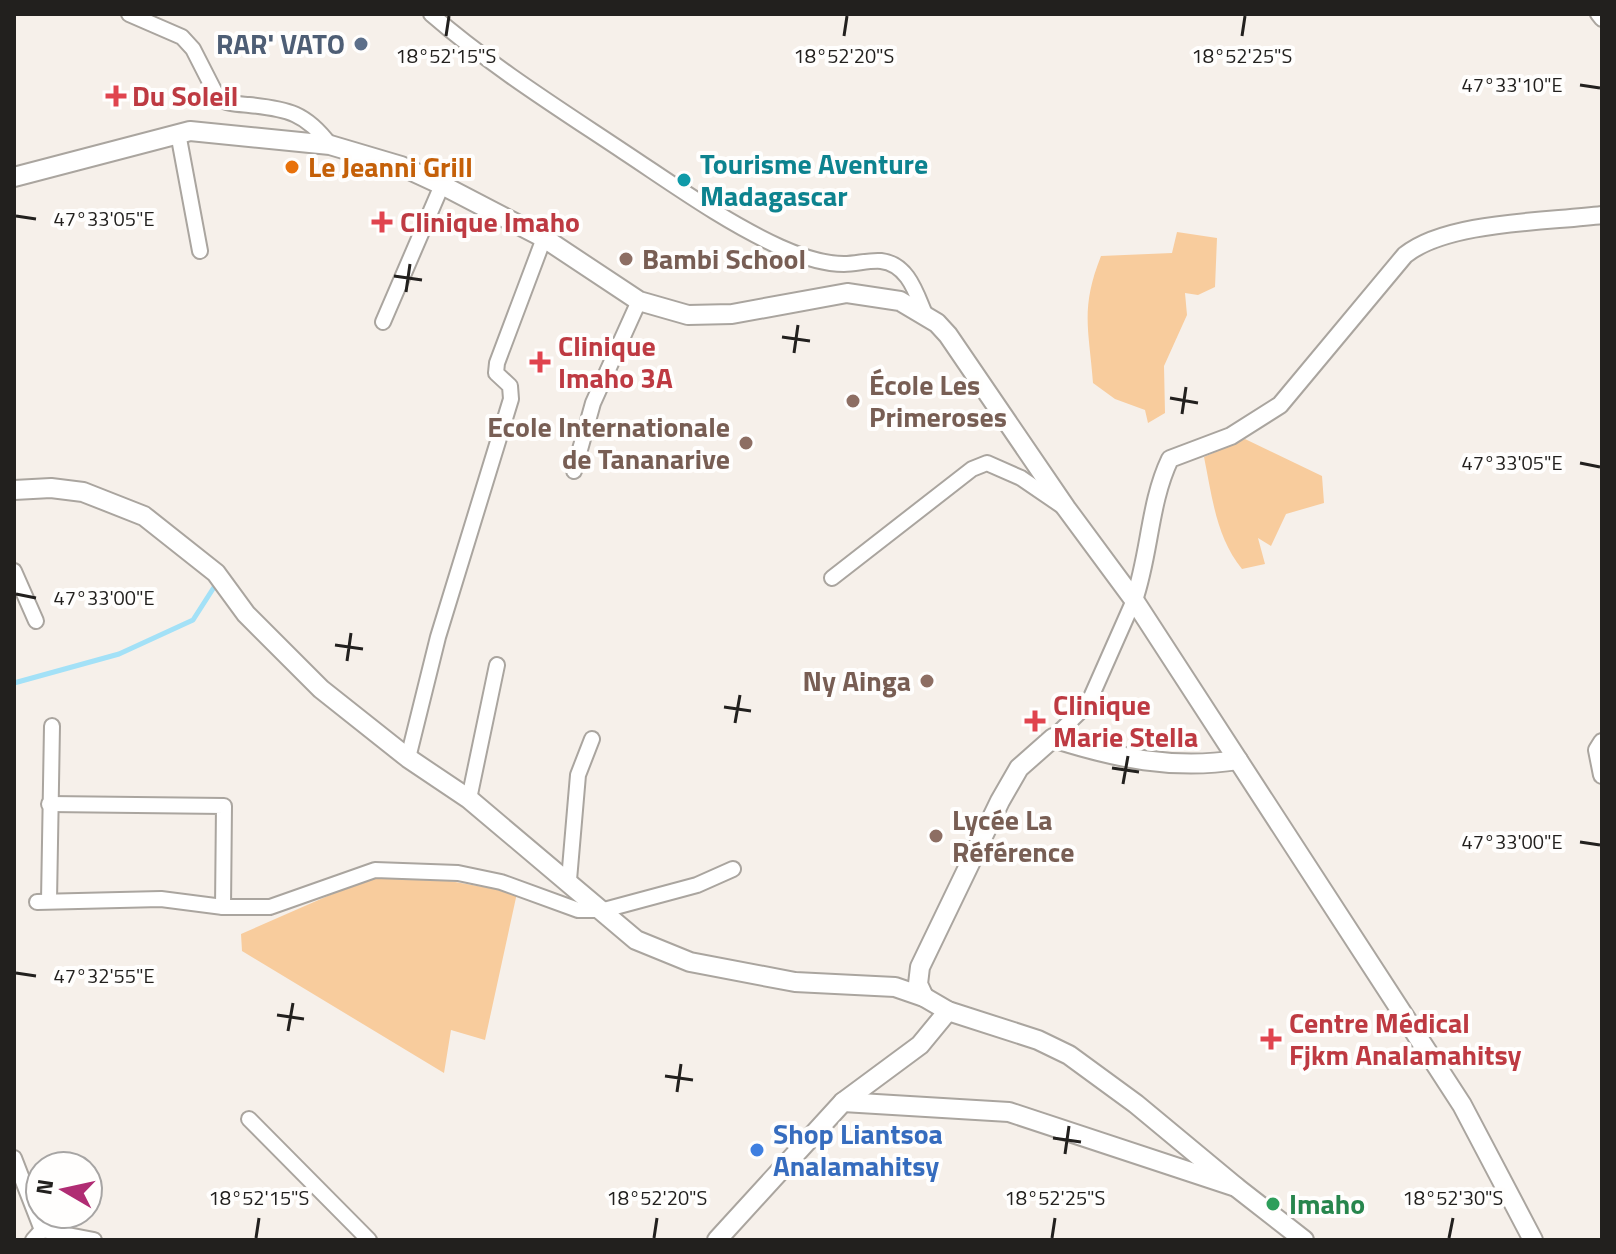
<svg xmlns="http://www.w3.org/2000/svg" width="1616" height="1254" font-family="'Titillium Web',sans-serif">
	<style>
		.green { fill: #f8cc9d }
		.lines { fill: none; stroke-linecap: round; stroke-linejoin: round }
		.stream { stroke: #a3e1f7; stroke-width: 5 }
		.minor-casing { stroke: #aaa59f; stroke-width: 18 }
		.tertiary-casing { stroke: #aaa59f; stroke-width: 20 }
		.secondary-casing { stroke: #aaa59f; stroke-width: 22 }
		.minor { stroke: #fff; stroke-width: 14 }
		.tertiary { stroke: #fff; stroke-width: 16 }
		.secondary { stroke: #fff; stroke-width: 18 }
		.ticks { fill: none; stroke: #22201e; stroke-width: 3 }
		.service-dot { fill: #5c6f8a; stroke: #fffefd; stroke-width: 3 }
		.health-dot { fill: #e0444e; stroke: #fffefd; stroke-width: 3 }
		.food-dot { fill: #e8710a; stroke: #fffefd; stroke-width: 3 }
		.culture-dot { fill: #0f9aa8; stroke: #fffefd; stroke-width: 3 }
		.education-dot { fill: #8d6e63; stroke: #fffefd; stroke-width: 3 }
		.shop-dot { fill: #3f7fe0; stroke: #fffefd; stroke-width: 3 }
		.leisure-dot { fill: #2e9e5b; stroke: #fffefd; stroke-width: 3 }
		.labels { text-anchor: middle; stroke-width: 8; stroke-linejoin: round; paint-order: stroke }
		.service-label { font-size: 28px; font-weight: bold; fill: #4e5e75; stroke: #fffefd; text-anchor: end }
		.health-label { font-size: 28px; font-weight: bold; fill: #be3a42; stroke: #fffefd; text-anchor: start }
		.culture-label { font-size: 28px; font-weight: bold; fill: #0d838f; stroke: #fffefd; text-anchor: start }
		.food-label { font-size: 28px; font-weight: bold; fill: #c56008; stroke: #fffefd; text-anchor: start }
		.education-label { font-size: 28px; font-weight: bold; fill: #785e54; stroke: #fffefd; text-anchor: start }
		.shop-label { font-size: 28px; font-weight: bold; fill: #366cbe; stroke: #fffefd; text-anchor: start }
		.leisure-label { font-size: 28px; font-weight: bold; fill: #27864d; stroke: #fffefd; text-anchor: start }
		.ticks-label { font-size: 20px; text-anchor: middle; fill: #22201e; stroke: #fffefd; stroke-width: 8; stroke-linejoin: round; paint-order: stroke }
	</style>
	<rect width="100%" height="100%" fill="#f6f0ea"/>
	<g class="green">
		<path d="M1177 232 1217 238 1215 287 1198 295 1185 293 1187 315 1164 366 1165 413 1148 423 1145 410 1115 399 1093 383C1089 329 1080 309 1101 256L1172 253Z"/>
		<path d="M1245 439 1322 476 1324 503 1286 514 1271 546 1258 538 1265 564 1242 569C1216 537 1212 496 1204 457Z"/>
		<polygon points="371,877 444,880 517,893 485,1040 451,1030 444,1073 242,951 241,934"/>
	</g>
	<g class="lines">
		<polyline class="stream" points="14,683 119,654 193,620 218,581"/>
		<g class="minor-casing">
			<g id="minor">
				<path d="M129 14 182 37 193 49 218 98C227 104 238 104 249 105 288 109 306 113 330 145"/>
				<path d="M431 14C491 66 558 108 624 152 674 185 725 222 780 247 800 256 822 264 844 264 856 264 869 260 881 261 908 264 916 293 925 314"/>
				<polyline points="1598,14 1602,19"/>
				<polyline points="178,133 200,251"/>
				<polyline points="383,322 442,185"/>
				<polyline points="574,471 593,403 639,301"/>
				<polyline points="14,571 36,621"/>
				<polyline points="832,578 972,469 987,463 1021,478 1062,506"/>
				<polyline points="1053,738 1088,704 1134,600"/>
				<polyline points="408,758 438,637 511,399 510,386 496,373 497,363 544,238"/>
				<polyline points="469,799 497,665"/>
				<polyline points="49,804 224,806 223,907"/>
				<polyline points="569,880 578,775 592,739"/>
				<polyline points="49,901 52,726"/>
				<polyline points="37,902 161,899 223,907 270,907 375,870 458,873 501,882 578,910 604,910 697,885 733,869"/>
				<polyline points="249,1119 369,1240"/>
				<polyline points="14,1158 42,1230"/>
				<polyline points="33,1240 42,1230 94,1240"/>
			</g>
		</g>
		<g class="tertiary-casing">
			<g id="tertiary">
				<path d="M1134 600C1150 554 1149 503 1170 459L1231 436 1280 405 1405 255C1447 221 1547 222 1602 215"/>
				<polyline points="1602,742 1597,750 1602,775"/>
			</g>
		</g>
		<g class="secondary-casing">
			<g id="secondary">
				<polyline points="14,177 190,131 330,145 401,166 442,185 544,238 639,301 688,315 732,314 847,293 900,301 937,323 948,335 1066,508 1134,600 1462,1105 1533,1240"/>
				<polyline points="14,490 51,488 83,492 144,516 216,573 246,614 321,689 408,758 469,799 636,940 690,962 795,982 895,987 924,997 948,1011 1038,1040 1069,1055 1136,1104 1236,1187"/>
				<path d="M924 997 918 984 920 967 1000 801 1019 768 1053 738C1115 758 1173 770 1238 760"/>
				<polyline points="843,1102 1009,1112 1236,1187 1304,1240"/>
				<polyline points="717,1240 843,1102 920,1045 948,1011"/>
			</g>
		</g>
		<use href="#minor" class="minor"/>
		<use href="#tertiary" class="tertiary"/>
		<use href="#secondary" class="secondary"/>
	</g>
	<path class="ticks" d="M446 36 449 16M844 36 847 16M1242 36 1245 16M1580 85 1600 88M16 216 36 219M394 276 422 280M406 292 410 264M782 337 810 341M794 353 798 325M1170 398 1198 403M1182 414 1186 387M1580 463 1600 467M16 594 36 598M335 645 363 649M347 661 351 633M724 707 751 711M735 723 740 695M1112 768 1139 772M1123 784 1128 756M1580 842 1600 845M16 973 36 976M277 1015 304 1019M288 1031 293 1003M665 1076 693 1080M677 1092 681 1064M1053 1138 1081 1142M1065 1154 1069 1126M256 1238 259 1218M654 1238 657 1218M1052 1238 1055 1218M1449 1238 1453 1218"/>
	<circle class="service-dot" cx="361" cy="44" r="8"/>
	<g class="health-dot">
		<path d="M112 84h8v8h8v8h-8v8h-8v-8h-8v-8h8z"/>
		<path d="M378 210h8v8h8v8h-8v8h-8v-8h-8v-8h8z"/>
		<path d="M536 350h8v8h8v8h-8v8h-8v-8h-8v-8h8z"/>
		<path d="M1031 709h8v8h8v8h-8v8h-8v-8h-8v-8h8z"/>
		<path d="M1267 1027h8v8h8v8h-8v8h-8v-8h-8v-8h8z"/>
	</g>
	<circle class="food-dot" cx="292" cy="167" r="8"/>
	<circle class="culture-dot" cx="684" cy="180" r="8"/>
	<g class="education-dot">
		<circle cx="626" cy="259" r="8"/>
		<circle cx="853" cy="401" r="8"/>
		<circle cx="746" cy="443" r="8"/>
		<circle cx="927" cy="681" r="8"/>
		<circle cx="936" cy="836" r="8"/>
	</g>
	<circle class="shop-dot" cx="757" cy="1150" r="8"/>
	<circle class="leisure-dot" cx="1273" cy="1204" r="8"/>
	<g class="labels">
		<g class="service-label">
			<text x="345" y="54">RAR' VATO</text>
		</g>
		<g class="health-label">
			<text x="132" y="106">Du Soleil</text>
			<text x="400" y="232">Clinique Imaho</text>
			<text x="558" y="356">Clinique<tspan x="558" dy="32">Imaho 3A</tspan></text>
			<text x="1053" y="715">Clinique<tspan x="1053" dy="32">Marie Stella</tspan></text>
			<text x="1289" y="1033">Centre Médical<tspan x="1289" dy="32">Fjkm Analamahitsy</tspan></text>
		</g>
		<g class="culture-label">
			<text x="700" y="174">Tourisme Aventure<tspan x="700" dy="32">Madagascar</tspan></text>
		</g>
		<g class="food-label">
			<text x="308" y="177">Le Jeanni Grill</text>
		</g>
		<g class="education-label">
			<text x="642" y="269">Bambi School</text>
			<text x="869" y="395">École Les<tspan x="869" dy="32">Primeroses</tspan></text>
			<text x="730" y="437" text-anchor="end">Ecole Internationale<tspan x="730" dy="32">de Tananarive</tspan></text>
			<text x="911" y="691" text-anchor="end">Ny Ainga</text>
			<text x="952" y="830">Lycée La<tspan x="952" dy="32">Référence</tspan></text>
		</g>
		<g class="shop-label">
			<text x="773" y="1144">Shop Liantsoa<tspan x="773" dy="32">Analamahitsy</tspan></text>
		</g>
		<g class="leisure-label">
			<text x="1289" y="1214">Imaho</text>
		</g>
	</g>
	<g class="ticks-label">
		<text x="446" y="63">18°52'15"S</text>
		<text x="844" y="63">18°52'20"S</text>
		<text x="1242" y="63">18°52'25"S</text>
		<text x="1512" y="92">47°33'10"E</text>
		<text x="104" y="226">47°33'05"E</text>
		<text x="1512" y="470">47°33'05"E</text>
		<text x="104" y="605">47°33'00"E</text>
		<text x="1512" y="849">47°33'00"E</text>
		<text x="104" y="983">47°32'55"E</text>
		<text x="259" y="1205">18°52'15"S</text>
		<text x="657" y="1205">18°52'20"S</text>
		<text x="1055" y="1205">18°52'25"S</text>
		<text x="1453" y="1205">18°52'30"S</text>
	</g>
	<rect width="1616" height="1254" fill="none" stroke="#22201e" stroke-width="32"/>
	<g transform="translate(64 1190) rotate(279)"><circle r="38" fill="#fffefd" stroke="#a7a5a4" stroke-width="2"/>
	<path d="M0-6L14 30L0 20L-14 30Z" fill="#b02c73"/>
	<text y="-12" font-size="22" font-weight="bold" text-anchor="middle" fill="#22201e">N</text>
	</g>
</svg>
